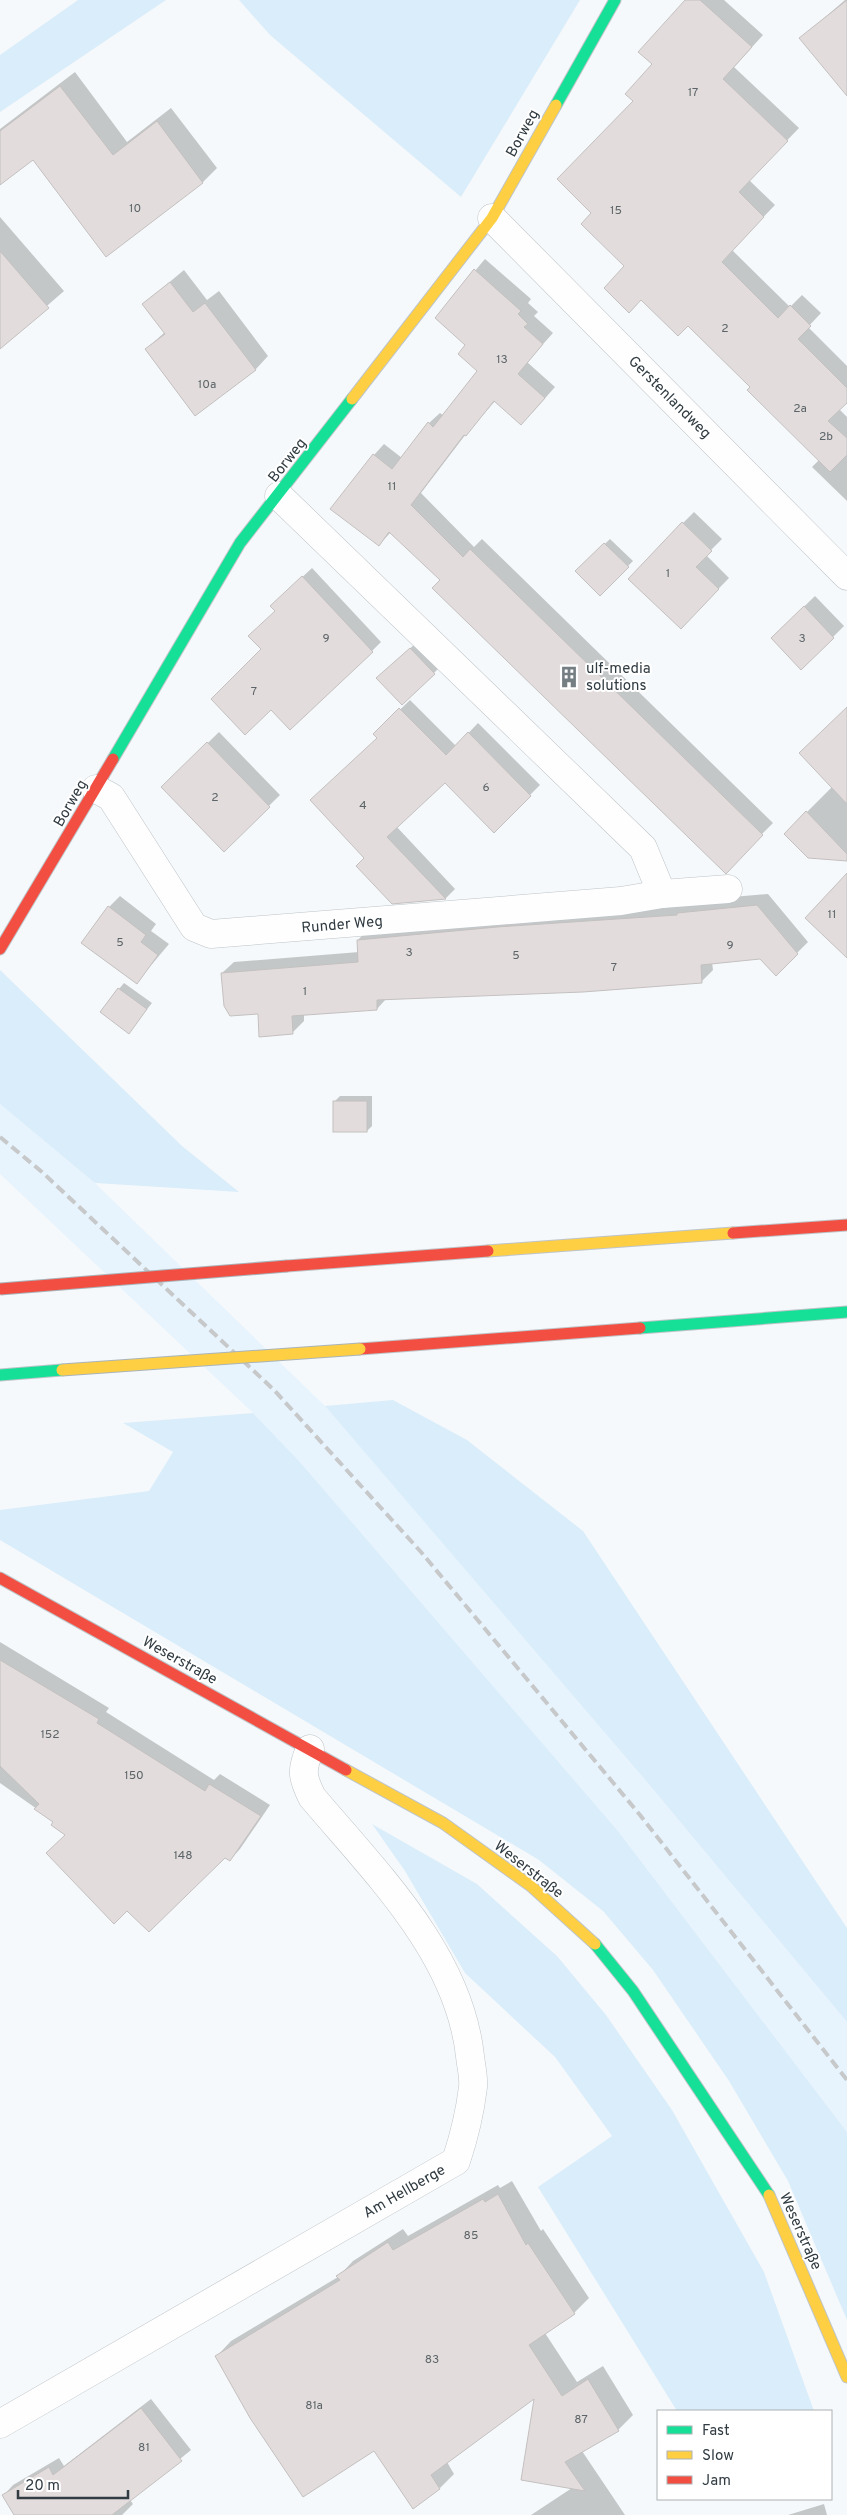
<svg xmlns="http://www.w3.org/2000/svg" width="847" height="2515" font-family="Overpass,sans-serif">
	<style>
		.built { fill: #e8f4fd }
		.green { fill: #daedfa }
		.shadow { fill: #0003 }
		.building { fill: #e2dddc; stroke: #c4c0c0 }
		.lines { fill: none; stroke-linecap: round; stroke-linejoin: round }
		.street-casing { stroke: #bec4c8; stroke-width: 29 }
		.fast-casing { stroke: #bec4c8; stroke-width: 13 }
		.slow-casing { stroke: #bec4c8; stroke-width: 13 }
		.jam-casing { stroke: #bec4c8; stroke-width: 13 }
		.street { stroke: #fefefe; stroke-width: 28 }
		.fast { stroke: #16e098; stroke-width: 11 }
		.slow { stroke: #ffcf43; stroke-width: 11 }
		.jam { stroke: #f24e42; stroke-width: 11 }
		.rail { stroke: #c6c8c9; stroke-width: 4; stroke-dasharray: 10 5; stroke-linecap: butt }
		.slow-bridge-casing { stroke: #a9b4ba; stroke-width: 13; stroke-linecap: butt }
		.jam-bridge-casing { stroke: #a9b4ba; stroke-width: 13; stroke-linecap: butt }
		.slow-bridge { stroke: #ffcf43; stroke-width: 11 }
		.jam-bridge { stroke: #f24e42; stroke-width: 11 }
		.labels { text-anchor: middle; stroke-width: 4; stroke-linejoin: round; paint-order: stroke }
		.number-label { font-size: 12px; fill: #5c6468 }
		.street-label { font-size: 15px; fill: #303b42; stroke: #fff }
		.poi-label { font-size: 15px; fill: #303b42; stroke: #fff; text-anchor: start }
	</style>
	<rect width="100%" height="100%" fill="#f6f9fb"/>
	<polygon class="built" points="0,1104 95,1183 325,1406 647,1782 847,2022 847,2132 618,1831 300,1462 253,1413 0,1174"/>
	<g class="green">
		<polygon points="78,0 166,0 0,112 0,55"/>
		<polygon points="239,0 580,0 461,197 270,35"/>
		<polygon points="0,970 182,1146 239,1192 95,1183 0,1104"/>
		<polygon points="393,1400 467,1440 583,1531 847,1928 847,2022 647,1782 325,1406"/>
		<polygon points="253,1413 300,1462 618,1831 847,2132 847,2320 788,2181 729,2081 653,1970 603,1911 539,1860 0,1540 0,1510 149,1491 173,1452 123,1423"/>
		<polygon points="372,1824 477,1884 557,1956 606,2015 672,2110 764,2272 814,2411 677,2411 538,2187 612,2136 555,2057 465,1973 405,1871"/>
	</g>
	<g class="shadow">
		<polygon points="687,0 724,0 763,35 734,67 799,128 749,180 775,205 732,250 790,307 802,295 821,313 808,327 847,366 847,401 839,409 847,417 847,501 812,467 819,460 752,387 626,266 593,213 635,101"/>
		<polygon points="845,0 847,0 847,85 801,38"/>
		<polygon points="75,72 127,142 171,108 217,168 203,182 106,256 33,159 0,177 0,129"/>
		<polygon points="0,217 64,291 0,347"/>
		<polygon points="485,259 531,299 528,303 538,312 534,316 553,333 527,362 555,387 532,413 496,400 466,434 421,493 474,547 482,539 773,823 724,872 442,580 391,532 379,545 374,455 384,444 402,458 429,423 440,413 444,416 479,371 467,345 436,317"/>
		<polygon points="184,270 207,300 219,291 268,356 256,369 195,414 146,349 165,332 143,304"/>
		<polygon points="694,512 722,539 706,555 729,578 692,616 683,523"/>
		<polygon points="610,539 633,561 600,594 576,571"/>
		<polygon points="312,568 381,642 372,651 263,649 281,597"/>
		<polygon points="815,596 844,626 802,668 783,627"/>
		<polygon points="416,643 439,668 402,704 383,673"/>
		<polygon points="410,700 456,746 478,723 540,785 494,831 445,781 396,826 455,889 446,898 393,902 366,858 378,738 375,734"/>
		<polygon points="847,712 847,860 785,834 832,787"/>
		<polygon points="219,732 280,795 224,850 163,787"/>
		<polygon points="768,894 808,942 776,974 760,958 712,962 713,970 701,982 386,999 377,1009 304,1014 304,1021 293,1032 259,1013 222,973 234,962 359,952 358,940 369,928"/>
		<polygon points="120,896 156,924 151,931 169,944 137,982 109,907"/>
		<polygon points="124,983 152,1003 129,1032 119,989"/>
		<polygon points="340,1096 372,1096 372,1126 367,1131 335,1101"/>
		<polygon points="0,1642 109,1708 106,1712 214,1780 220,1774 270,1805 240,1849 230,1860 225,1857 67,1834 54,1821 0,1783"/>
		<polygon points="512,2181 541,2231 543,2229 589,2298 574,2313 545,2333 577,2382 603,2366 633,2415 618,2430 582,2451 625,2515 531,2515 572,2488 536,2396 447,2462 454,2474 440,2488 217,2356 231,2341 338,2277 353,2261 403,2229 408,2236 498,2185 500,2188"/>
		<polygon points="151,2399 191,2450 130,2500 133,2504 122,2515 15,2515 4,2495 13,2485 59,2458 64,2466"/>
		<polygon points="824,2504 827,2515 788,2515"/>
	</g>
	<g class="building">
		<polygon points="685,0 700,0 752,47 723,79 788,141 739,192 764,217 722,262 778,318 790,305 811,326 798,339 847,388 847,403 828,421 847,438 847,455 830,472 747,390 750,387 688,326 678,336 641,300 629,313 604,288 624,266 581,224 591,213 557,179 633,101 625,94 652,64 638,52"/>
		<polygon points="847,0 847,96 799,38"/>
		<polygon points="60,86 113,155 157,121 203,183 106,257 33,160 0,185 0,131"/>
		<polygon points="0,251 49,308 0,349"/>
		<polygon points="474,269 521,311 518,314 528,324 524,327 543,344 518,374 545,398 521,425 494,401 466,436 464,435 411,505 463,557 470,549 763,835 726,874 432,588 440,580 389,532 379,546 330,509 373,454 392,469 428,422 433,427 477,371 458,354 465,345 435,318"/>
		<polygon points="170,282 193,312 205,303 256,370 195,416 145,349 165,334 142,304"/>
		<polygon points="682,522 712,551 696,567 719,589 681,629 628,579"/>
		<polygon points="604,543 629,567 600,596 575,571"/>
		<polygon points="302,576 373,652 290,730 271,710 245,735 211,699 261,649 248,636 275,611 270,606"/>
		<polygon points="804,606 834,638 801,670 771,638"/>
		<polygon points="410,648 435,674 402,705 376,678"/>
		<polygon points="847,707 847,804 799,753"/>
		<polygon points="399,708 446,755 468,732 531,796 494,833 445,783 387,837 446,899 392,904 356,866 364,858 310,800 377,738 373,734"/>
		<polygon points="207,742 270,807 224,852 161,787"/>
		<polygon points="806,811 847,854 847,861 808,858 784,834"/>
		<polygon points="847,873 847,958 805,918"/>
		<polygon points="757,905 798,954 776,976 760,959 701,965 702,983 583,992 377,1000 377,1010 292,1016 293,1034 259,1037 258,1014 230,1016 224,1006 221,973 358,962 357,940 497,927 677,915 677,913"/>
		<polygon points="108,906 146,935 141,942 158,955 137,984 81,943"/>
		<polygon points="118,988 147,1009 129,1034 100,1012"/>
		<rect x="333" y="1101" width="34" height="31"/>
		<polygon points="0,1660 99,1719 97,1723 205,1791 209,1784 261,1816 230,1861 225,1858 149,1932 127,1911 114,1924 46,1853 65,1835 51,1825 53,1822 34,1809 39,1804 0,1766"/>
		<polygon points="498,2194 526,2245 528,2243 575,2314 529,2345 562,2396 588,2379 619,2431 565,2462 585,2491 521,2480 534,2399 431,2475 440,2489 413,2509 374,2451 303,2497 250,2418 215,2356 340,2280 336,2276 388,2242 393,2250 483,2199 485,2202"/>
		<polygon points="141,2408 182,2461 112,2515 14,2515 2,2495 49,2467 53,2475"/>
	</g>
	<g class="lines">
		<g class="street-casing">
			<g id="street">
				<polyline points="492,218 847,576"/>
				<polyline points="279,496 643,848 662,894"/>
				<polyline points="96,789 111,797 194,927 211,934 621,901 662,894 728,889"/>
				<path d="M0 2424 456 2161C464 2137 470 2112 473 2087 474 2077 471 2066 470 2056 459 1954 376 1873 312 1797 302 1777 301 1770 310 1749"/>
			</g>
		</g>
		<g class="fast-casing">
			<g id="fast">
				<polyline points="556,105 615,0"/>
				<polyline points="113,759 240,543 352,399"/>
				<polyline points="640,1328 847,1312"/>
				<polyline points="0,1375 62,1370"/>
				<polyline points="595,1944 633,1991 769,2195"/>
			</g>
		</g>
		<g class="slow-casing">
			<g id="slow">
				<polyline points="352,399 492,218 556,105"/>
				<polyline points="488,1251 733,1233"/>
				<polyline points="346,1770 443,1823 531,1886 595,1944"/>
				<polyline points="769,2195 847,2377"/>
			</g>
		</g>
		<g class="jam-casing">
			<g id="jam">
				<polyline points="0,949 113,759"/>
				<polyline points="733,1233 847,1225"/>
				<polyline points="287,1266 488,1251"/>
				<polyline points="360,1349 640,1328"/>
				<polyline points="0,1578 346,1770"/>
			</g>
		</g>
		<use href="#street" class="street"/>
		<use href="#fast" class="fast"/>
		<use href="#slow" class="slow"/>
		<use href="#jam" class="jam"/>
		<polyline class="rail" points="0,1137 42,1172 274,1390 421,1552 640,1815 847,2080"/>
		<g class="slow-bridge-casing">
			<polyline id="slow-bridge" points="62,1370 360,1349"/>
		</g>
		<g class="jam-bridge-casing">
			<polyline id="jam-bridge" points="0,1289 287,1266"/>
		</g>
		<use href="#slow-bridge" class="slow-bridge"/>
		<use href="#jam-bridge" class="jam-bridge"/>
	</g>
	<defs>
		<g id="building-bare" transform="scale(1.725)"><path d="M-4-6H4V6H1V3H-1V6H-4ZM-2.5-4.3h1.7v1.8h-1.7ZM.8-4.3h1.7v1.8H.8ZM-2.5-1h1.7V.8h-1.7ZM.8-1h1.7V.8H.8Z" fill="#757e83" stroke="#fff" stroke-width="2.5" paint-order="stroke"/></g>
	</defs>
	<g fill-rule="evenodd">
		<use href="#building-bare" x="569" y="677"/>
	</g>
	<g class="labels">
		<g class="number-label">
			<text x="693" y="96">17</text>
			<text x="135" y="212">10</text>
			<text x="616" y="214">15</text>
			<text x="725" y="332">2</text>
			<text x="502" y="363">13</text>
			<text x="207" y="388">10a</text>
			<text x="800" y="412">2a</text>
			<text x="826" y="440">2b</text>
			<text x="392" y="490">11</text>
			<text x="668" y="577">1</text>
			<text x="326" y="642">9</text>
			<text x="802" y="642">3</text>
			<text x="254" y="695">7</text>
			<text x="486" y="791">6</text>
			<text x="215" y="801">2</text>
			<text x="363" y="809">4</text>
			<text x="832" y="918">11</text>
			<text x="120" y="946">5</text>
			<text x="730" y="949">9</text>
			<text x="409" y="956">3</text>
			<text x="516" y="959">5</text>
			<text x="614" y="971">7</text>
			<text x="305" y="995">1</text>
			<text x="50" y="1738">152</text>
			<text x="134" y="1779">150</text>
			<text x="183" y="1859">148</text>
			<text x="471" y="2239">85</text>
			<text x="432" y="2363">83</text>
			<text x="314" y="2409">81a</text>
			<text x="581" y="2423">87</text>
			<text x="144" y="2451">81</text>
		</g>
		<g class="street-label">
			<text transform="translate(522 133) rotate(-61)" y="5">Borweg</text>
			<text transform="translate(670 397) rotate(45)" y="5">Gerstenlandweg</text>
			<text transform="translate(287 460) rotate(-52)" y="5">Borweg</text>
			<text transform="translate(70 803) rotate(-60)" y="5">Borweg</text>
			<text transform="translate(342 924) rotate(-5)" y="5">Runder Weg</text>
			<text transform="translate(180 1660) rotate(29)" y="5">Weserstraße</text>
			<text transform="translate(529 1869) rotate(38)" y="5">Weserstraße</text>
			<text transform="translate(404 2191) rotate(-30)" y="5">Am Hellberge</text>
			<text transform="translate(801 2231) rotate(66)" y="5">Weserstraße</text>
		</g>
		<g class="poi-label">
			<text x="586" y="673">ulf-media<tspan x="586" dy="17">solutions</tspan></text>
		</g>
	</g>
	<rect x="657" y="2410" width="175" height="90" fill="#ffffff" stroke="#acb1b3"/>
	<rect x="667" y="2426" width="25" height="8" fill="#16e098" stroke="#acb1b3"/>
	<text x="702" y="2435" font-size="15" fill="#303b42">Fast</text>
	<rect x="667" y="2451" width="25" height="8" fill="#ffcf43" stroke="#acb1b3"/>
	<text x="702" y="2460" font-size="15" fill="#303b42">Slow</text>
	<rect x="667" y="2476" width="25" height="8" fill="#f24e42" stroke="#acb1b3"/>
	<text x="702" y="2485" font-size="15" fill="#303b42">Jam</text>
	<path d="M18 2490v8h110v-8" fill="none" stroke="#303b42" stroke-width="2.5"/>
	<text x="25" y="2490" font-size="15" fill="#303b42" stroke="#ffffff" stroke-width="4" paint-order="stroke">20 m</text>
</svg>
